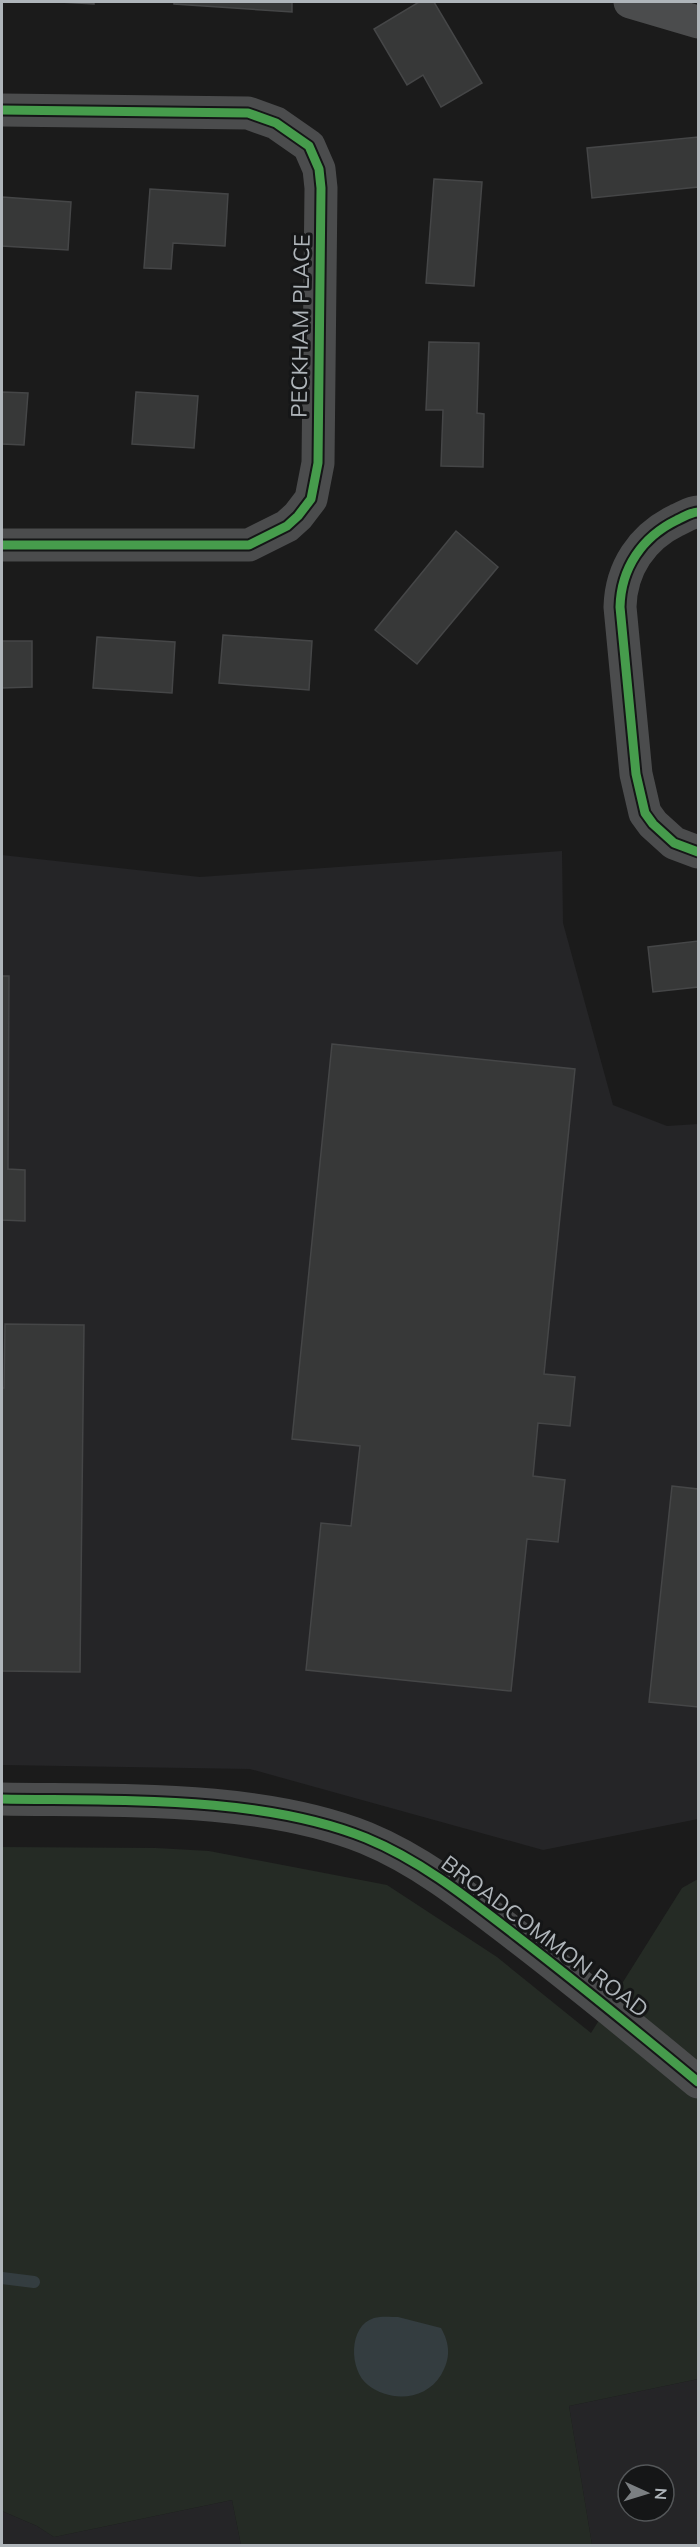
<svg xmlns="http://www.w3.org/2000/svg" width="700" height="2547" font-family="Mulish,sans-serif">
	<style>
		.built { fill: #252527; fill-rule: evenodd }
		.green { fill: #252b25 }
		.water { fill: #343d40 }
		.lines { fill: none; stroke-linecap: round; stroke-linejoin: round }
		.stream { stroke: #343d40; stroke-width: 12 }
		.building { fill: #373838; stroke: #454647; stroke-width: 1.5 }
		.minor { stroke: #4b4c4d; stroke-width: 33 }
		.cycleway-casing { stroke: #151617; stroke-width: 13 }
		.cycleway { stroke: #469c4c; stroke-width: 9 }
		.labels { text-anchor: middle; stroke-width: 6; stroke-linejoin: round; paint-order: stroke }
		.street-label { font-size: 22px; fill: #afb5ba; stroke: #151617 }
	</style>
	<rect width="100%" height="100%" fill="#1b1b1b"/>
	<g class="built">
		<polygon points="562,851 563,923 613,1105 667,1126 698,1124 698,1819 543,1850 250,1769 2,1765 2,855 200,877"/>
		<path d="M698 2379V2545H592L569 2406ZM628 2475H664V2511H628Z"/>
		<polygon points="232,2500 241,2545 2,2545 2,2511 37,2526 54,2537"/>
	</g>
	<polygon class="green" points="2,1847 156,1848 209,1851 387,1885 497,1957 591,2033 682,1888 698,1879 698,2379 569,2406 592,2545 241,2545 232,2500 54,2537 37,2526 2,2511"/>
	<path class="water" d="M398 2317 441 2328C450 2344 451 2358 441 2375 426 2400 391 2403 368 2385 349 2370 348 2326 374 2318 381 2316 391 2317 398 2317Z"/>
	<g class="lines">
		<polyline class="stream" points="2,2278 34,2282"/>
	</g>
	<g class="building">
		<polygon points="60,2 94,2 94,4"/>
		<polygon points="174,2 292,2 292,12 174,4"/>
		<polygon points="419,2 434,2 482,83 441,107 423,75 407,85 374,29"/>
		<polygon points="698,137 698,187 592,198 587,148"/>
		<polygon points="434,179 482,182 474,286 426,283"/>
		<polygon points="150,189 228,194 225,246 173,243 171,269 144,268"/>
		<polygon points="2,197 71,202 68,250 2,246"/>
		<polygon points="429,342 479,343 477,413 484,414 483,467 441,466 443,410 426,410"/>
		<polygon points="2,392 28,393 24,445 2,444"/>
		<polygon points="136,392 198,396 194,448 132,444"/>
		<polygon points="456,531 498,567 417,664 375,630"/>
		<polygon points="223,635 312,641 309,690 219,683"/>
		<polygon points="97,637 175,642 172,693 93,688"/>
		<polygon points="2,641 32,641 32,687 2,688"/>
		<polygon points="698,941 698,987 653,992 648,947"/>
		<polygon points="2,976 9,976 8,1169 25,1170 25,1221 2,1220"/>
		<polygon points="332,1044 575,1069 544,1374 575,1377 570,1426 538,1423 533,1476 565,1480 558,1542 527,1539 511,1691 306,1670 321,1523 351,1526 360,1446 292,1439"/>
		<polygon points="5,1324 84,1325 80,1672 2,1671 2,1388 4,1388"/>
		<polygon points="672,1486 698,1489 698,1707 649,1702"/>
	</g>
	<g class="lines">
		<g class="minor">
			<polyline points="630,2 698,22"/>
			<polyline points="2,110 248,113 276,123 309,146 319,169 321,188 318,463 311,499 298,516 287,526 249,545 2,545"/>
			<path d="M698 512C691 512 684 517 677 520 642 537 621 568 620 607L636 774 645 813 653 824 674 843 698 852"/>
			<path d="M2 1799C115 1801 260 1795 366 1838 422 1861 470 1900 518 1937 579 1984 639 2033 698 2082"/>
		</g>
		<g class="cycleway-casing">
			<g id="cycleway">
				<polyline points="2,110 248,113 276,123 309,146 319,169 321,188 318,463 311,499 298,516 287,526 249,545 2,545"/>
				<path d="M698 512C691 512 684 517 677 520 642 537 621 568 620 607L636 774 645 813 653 824 674 843 698 852"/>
				<path d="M2 1799C115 1801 260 1795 366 1838 422 1861 470 1900 518 1937 579 1984 639 2033 698 2082"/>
			</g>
		</g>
		<use href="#cycleway" class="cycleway"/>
	</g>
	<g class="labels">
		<g class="street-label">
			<text transform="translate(300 326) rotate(-89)" y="8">PECKHAM PLACE</text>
			<text transform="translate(545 1936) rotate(37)" y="8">BROADCOMMON ROAD</text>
		</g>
	</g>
	<rect width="700" height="2547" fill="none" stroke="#afb5ba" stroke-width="6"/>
	<g transform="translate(646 2493) rotate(94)"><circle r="28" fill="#151617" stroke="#535658" stroke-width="1.5"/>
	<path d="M0-4.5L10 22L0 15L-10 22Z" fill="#7b7f82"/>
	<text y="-9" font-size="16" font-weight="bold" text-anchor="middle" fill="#afb5ba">N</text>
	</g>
</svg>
